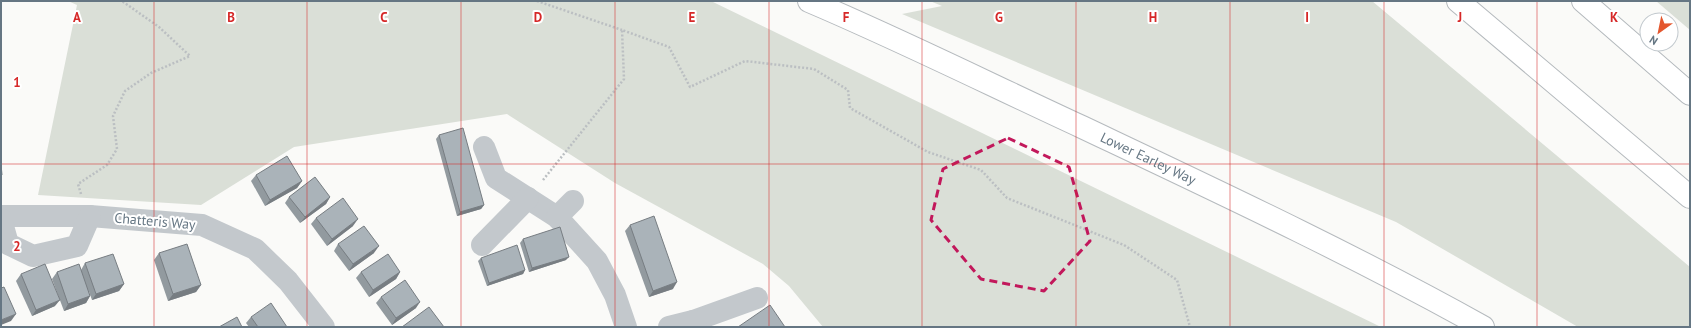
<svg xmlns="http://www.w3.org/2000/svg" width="1691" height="328" font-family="'PT Sans',sans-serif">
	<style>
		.green { fill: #dadfd7 }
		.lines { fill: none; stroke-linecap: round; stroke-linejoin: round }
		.major-casing { stroke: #b5babe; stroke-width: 24 }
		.highway-casing { stroke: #b4b9bd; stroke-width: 24 }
		.path { stroke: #bbbfc2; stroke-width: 2.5; stroke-dasharray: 2 2; stroke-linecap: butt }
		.minor { stroke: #c3c8cc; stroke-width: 22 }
		.major { stroke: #fff; stroke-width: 22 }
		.highway { stroke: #fff; stroke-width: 22 }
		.wall { fill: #929a9f }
		.shaded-wall { fill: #777d82 }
		.building { fill: #aab3b9; stroke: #777d82 }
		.marked { fill: none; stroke: #c2185b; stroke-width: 3; stroke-dasharray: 8 5; stroke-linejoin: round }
		.grid { fill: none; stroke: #d62828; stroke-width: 1; stroke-opacity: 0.55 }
		.labels { text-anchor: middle; stroke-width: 4; stroke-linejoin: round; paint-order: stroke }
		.street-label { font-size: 14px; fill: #657683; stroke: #fff }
		.grid-label { font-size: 13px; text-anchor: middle; font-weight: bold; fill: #d62828; stroke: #fff; stroke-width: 4; stroke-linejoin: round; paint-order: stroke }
	</style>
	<rect width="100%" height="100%" fill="#fafaf8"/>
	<g class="green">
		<polygon points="68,1 711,1 1381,327 823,327 789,286 763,264 615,183 507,114 294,147 201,205 38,195 77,5"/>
		<polygon points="930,1 1372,1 1690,267 1690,327 1578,327 1396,222 902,14 942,6"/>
		<polygon points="1656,1 1690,1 1690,30"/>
	</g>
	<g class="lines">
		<g class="major-casing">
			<g id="major">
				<path id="s1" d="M809 1C901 40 991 85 1082 127 1217 191 1352 254 1483 327"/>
			</g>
		</g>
		<g class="highway-casing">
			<g id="highway">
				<polyline points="1458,1 1690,197"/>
				<polyline points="1583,1 1690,94"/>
			</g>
		</g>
		<g class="path">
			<polyline points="537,1 622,30"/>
			<polyline points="543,180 624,79 622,30 669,47 690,87 745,61 814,69 848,90 850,108 928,152 981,170 1007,198 1124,245 1177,280 1190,327"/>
			<polyline points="81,194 78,184 107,165 117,149 113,116 125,91 151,73 190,56 159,27 122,1"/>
		</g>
		<g class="minor">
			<polyline points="484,147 496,178 557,217 597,261 615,295 626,327"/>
			<polyline points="1,216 90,216 202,225 255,249 288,281 324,327"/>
			<polyline points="557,217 573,201"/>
			<polyline points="1,219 8,244 33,256 77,246 90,216"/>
			<polyline points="482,245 528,198"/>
			<polyline points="693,321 757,298"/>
			<polyline points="669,327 693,321 696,327"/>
		</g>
		<use href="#major" class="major"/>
		<use href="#highway" class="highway"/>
	</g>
	<g class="wall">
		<polygon points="439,135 484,205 481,209 457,216 436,139"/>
		<polygon points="256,175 302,181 297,188 265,206 251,181"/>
		<polygon points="289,197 330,197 326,204 300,223 285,203"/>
		<polygon points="316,218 353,226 327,246 311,224"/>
		<polygon points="630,225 673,289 649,297 625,231"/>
		<polygon points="523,239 566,260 529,272 520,243"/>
		<polygon points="338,244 374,253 349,271 334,251"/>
		<polygon points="159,253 201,285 196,292 168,301 154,260"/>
		<polygon points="481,258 525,270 523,274 487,286 478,261"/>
		<polygon points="85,263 124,284 119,291 92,300 88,289 90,296 86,303 64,311 52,279 57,272 81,270"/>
		<polygon points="361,272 400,272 396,279 369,297 356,278"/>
		<polygon points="21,274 55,306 32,316 16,281"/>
		<polygon points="381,297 416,308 392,325 376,303"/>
		<polygon points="251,317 287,327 249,327 246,323"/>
	</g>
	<g class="shaded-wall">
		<polygon points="302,181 297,188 265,206 270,200"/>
		<polygon points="330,197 326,204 300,223 305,217"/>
		<polygon points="484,205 481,209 457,216 460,212"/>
		<polygon points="358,219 353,226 327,246 332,239"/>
		<polygon points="379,246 374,253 349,271 353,264"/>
		<polygon points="569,257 566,260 529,272 532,268"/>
		<polygon points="525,270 523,274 487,286 489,283"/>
		<polygon points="400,272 396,279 369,297 373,290"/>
		<polygon points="677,282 673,289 649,297 653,291"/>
		<polygon points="124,284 119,291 92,300 96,294"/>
		<polygon points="201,285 196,292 168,301 173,294"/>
		<polygon points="90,296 86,303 64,311 68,304"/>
		<polygon points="60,300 55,306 32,316 36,310"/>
		<polygon points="420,302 416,308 392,325 396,318"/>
		<polygon points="16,314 11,321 1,325 1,320"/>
	</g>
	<g class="building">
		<polygon points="463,128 484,205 460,212 439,135"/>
		<polygon points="287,156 302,181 270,200 256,175"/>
		<polygon points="1,164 2,175 1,175"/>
		<polygon points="315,177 330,197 305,217 289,197"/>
		<polygon points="343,198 358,219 332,239 316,218"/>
		<polygon points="654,216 677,282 653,291 630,225"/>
		<polygon points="364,226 379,246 353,264 338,244"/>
		<polygon points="560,227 569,257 532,268 523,239"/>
		<polygon points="187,244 201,285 173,294 159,253"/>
		<polygon points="517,245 525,270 489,283 481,258"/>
		<polygon points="113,254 124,284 96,294 85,263"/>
		<polygon points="388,254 400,272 373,290 361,272"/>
		<polygon points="45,264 60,300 36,310 21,274"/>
		<polygon points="79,264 90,296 68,304 57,272"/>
		<polygon points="405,280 420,302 396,318 381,297"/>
		<polygon points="4,287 16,314 1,320 1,288"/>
		<polygon points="271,303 287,327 258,327 251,317"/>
		<polygon points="770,305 785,327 738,327"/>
		<polygon points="429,307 444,327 402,327"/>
		<polygon points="237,317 242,327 219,327"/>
	</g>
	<path class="marked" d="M1008 138 1069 167 1090 241 1044 291 981 279 931 220 943 169Z"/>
	<path class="grid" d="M154 1V327M307 1V327M461 1V327M615 1V327M769 1V327M922 1V327M1076 1V327M1230 1V327M1384 1V327M1537 1V327M1 164H1690"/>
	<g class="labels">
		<g class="street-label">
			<text dy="5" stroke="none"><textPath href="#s1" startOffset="374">Lower Earley Way</textPath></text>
			<text transform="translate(155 221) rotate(5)" y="5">Chatteris Way</text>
		</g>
	</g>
	<g class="grid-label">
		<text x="77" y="22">A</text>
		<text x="231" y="22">B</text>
		<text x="384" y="22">C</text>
		<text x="538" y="22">D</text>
		<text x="692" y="22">E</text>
		<text x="846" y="22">F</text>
		<text x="999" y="22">G</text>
		<text x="1153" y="22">H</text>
		<text x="1307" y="22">I</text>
		<text x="1460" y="22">J</text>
		<text x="1614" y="22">K</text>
		<text x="17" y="87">1</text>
		<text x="17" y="251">2</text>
	</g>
	<rect width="1691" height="328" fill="none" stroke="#657683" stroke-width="4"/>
	<g transform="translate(1659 32) rotate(213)"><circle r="19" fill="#ffffff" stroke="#c1c8cd"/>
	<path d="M0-3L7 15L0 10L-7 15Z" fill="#e4572e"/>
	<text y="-6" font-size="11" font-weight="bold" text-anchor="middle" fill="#657683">N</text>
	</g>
</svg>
